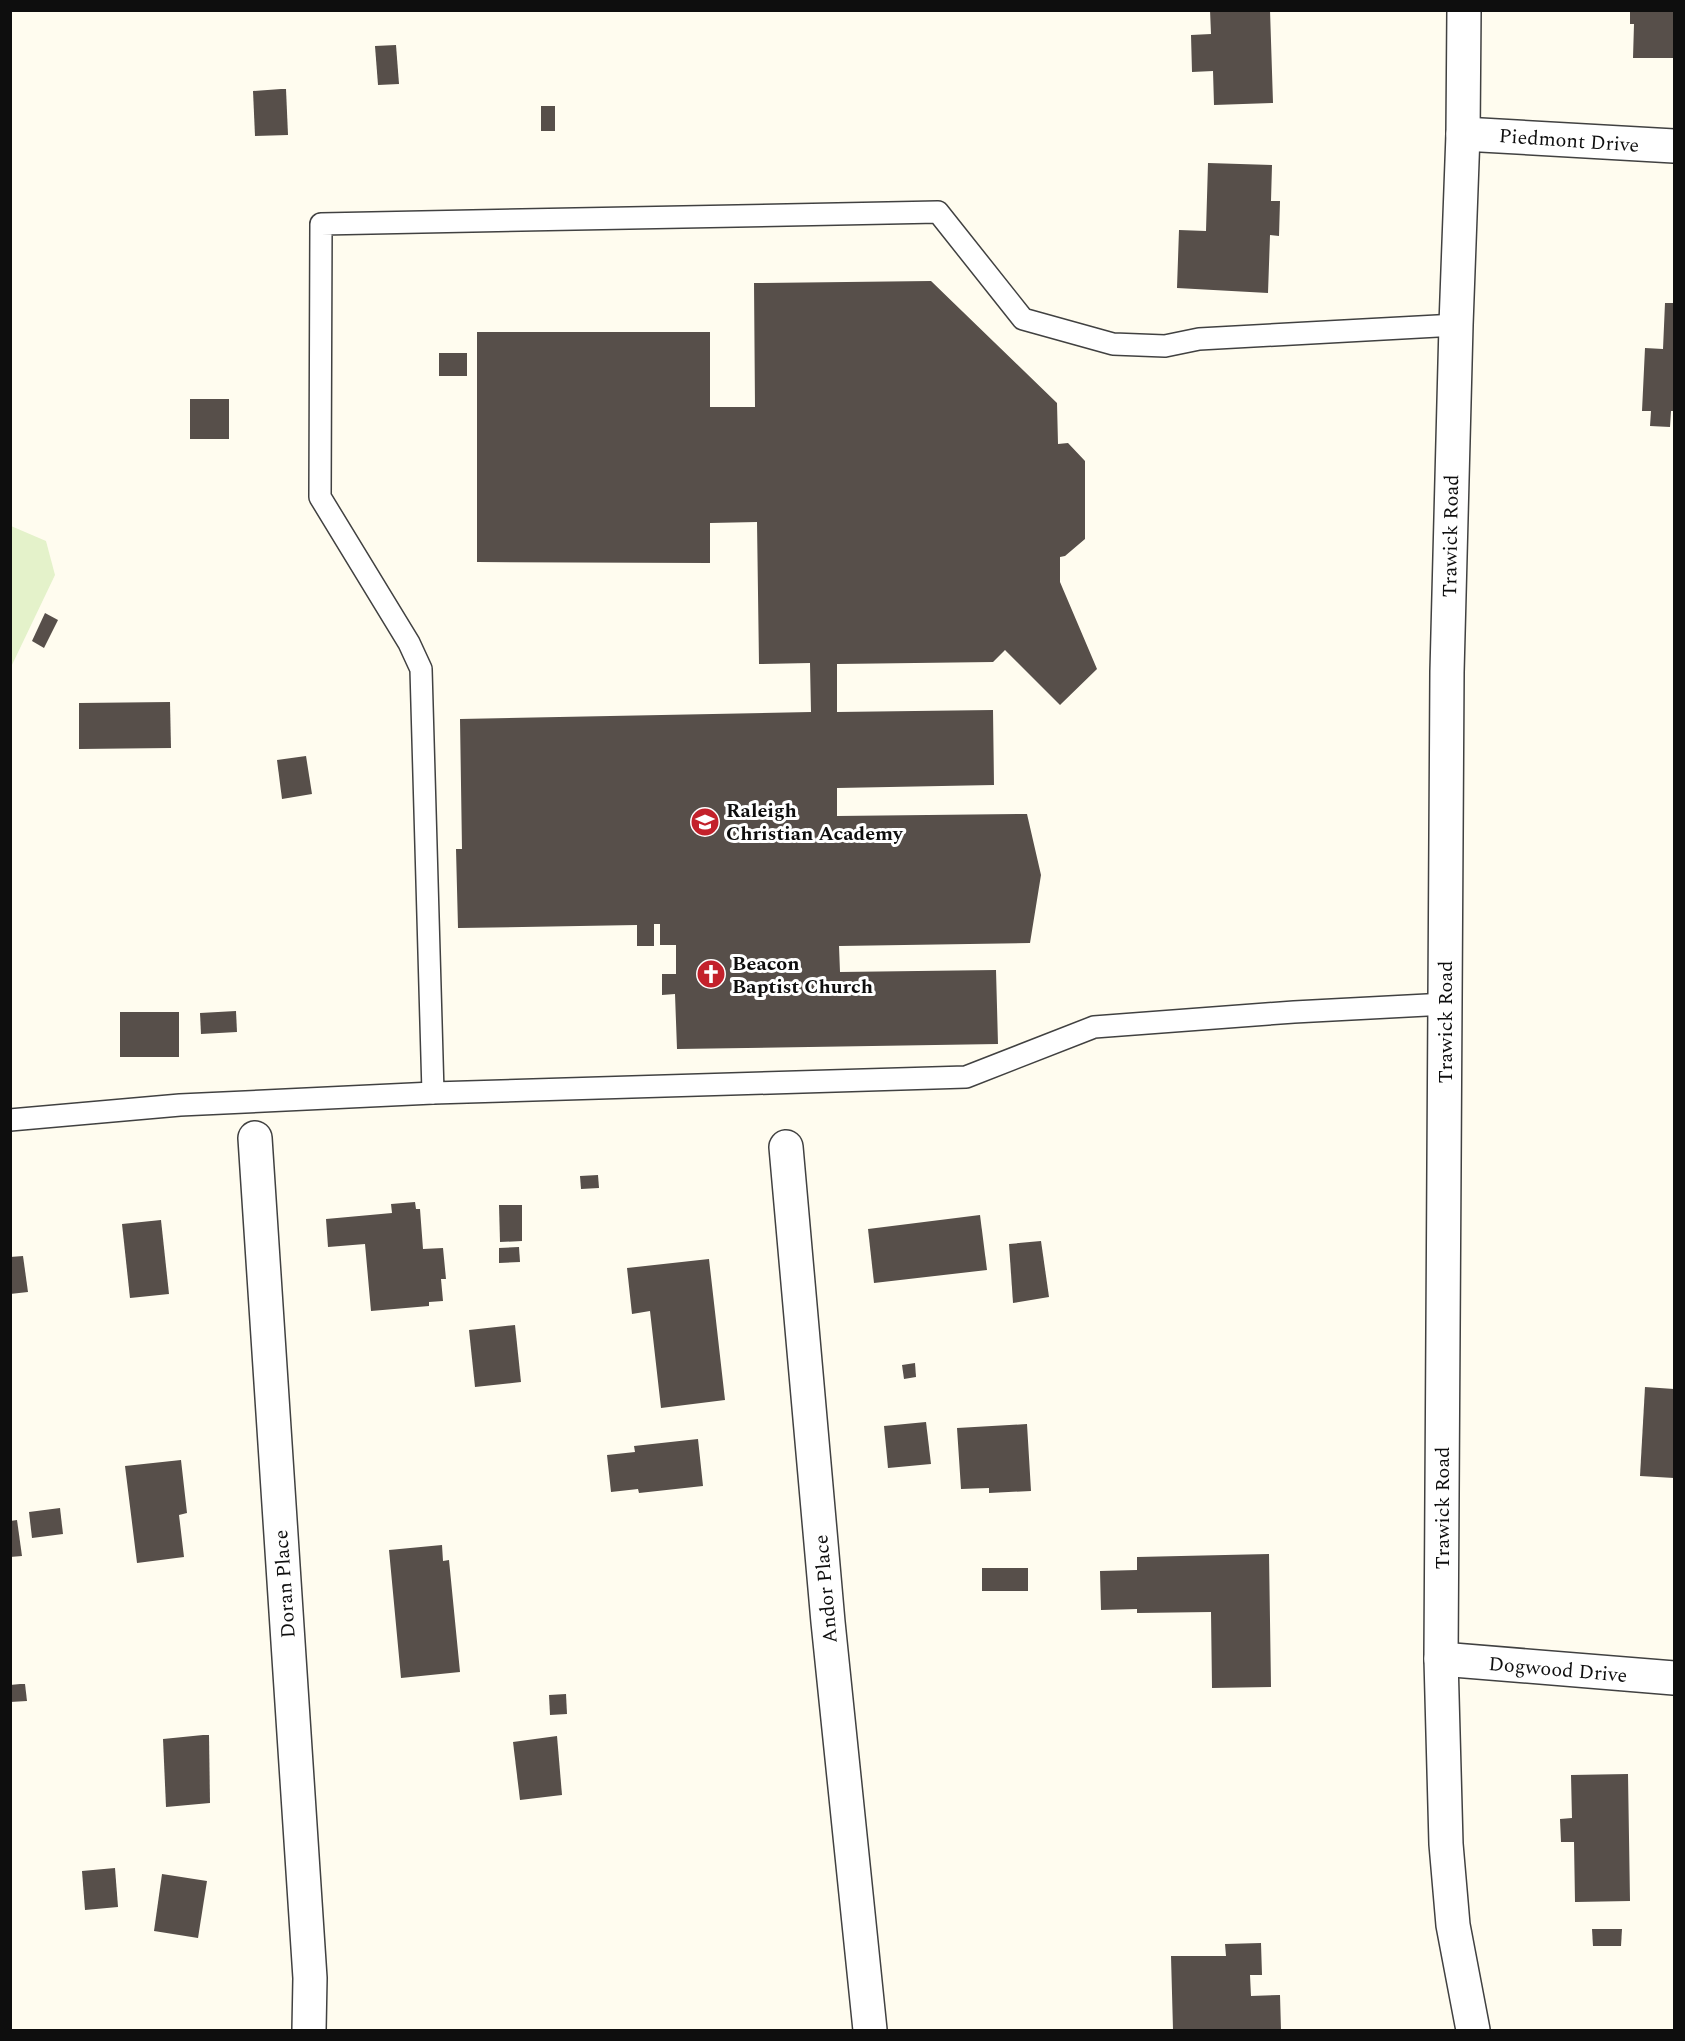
<svg xmlns="http://www.w3.org/2000/svg" width="1685" height="2041" font-family="Spectral,serif">
	<style>
		.pitch { fill: #e4f2ca }
		.building { fill: #574f4a }
		.lines { fill: none; stroke-linecap: round; stroke-linejoin: round }
		.service-casing { stroke: #414141; stroke-width: 24 }
		.minor-casing { stroke: #414141; stroke-width: 36 }
		.tertiary-casing { stroke: #414141; stroke-width: 36 }
		.service { stroke: #fff; stroke-width: 21 }
		.minor { stroke: #fff; stroke-width: 33 }
		.tertiary { stroke: #fff; stroke-width: 33 }
		.labels { text-anchor: middle; stroke-width: 6; stroke-linejoin: round; paint-order: stroke }
		.street-label { font-size: 20px; fill: #0e0e0e; stroke: #fff }
		.poi-label { font-size: 20px; font-weight: bold; fill: #0e0e0e; stroke: #fff; text-anchor: start }
	</style>
	<rect width="100%" height="100%" fill="#fffcef"/>
	<polygon class="pitch" points="11,526 46,541 55,575 11,667"/>
	<g class="building">
		<polygon points="1210,10 1270,10 1273,103 1214,105 1213,71 1192,72 1191,35 1211,34"/>
		<polygon points="1630,10 1674,10 1674,58 1633,58 1634,24 1630,24"/>
		<polygon points="396,45 399,84 378,85 375,46"/>
		<polygon points="281,89 286,89 288,135 255,136 253,91"/>
		<rect x="541" y="106" width="14" height="25"/>
		<polygon points="1208,163 1272,165 1271,201 1280,201 1279,236 1270,235 1268,293 1177,288 1179,230 1206,231"/>
		<polygon points="931,281 1057,403 1058,444 1068,443 1085,461 1085,539 1065,556 1060,557 1060,582 1097,669 1060,705 1005,650 993,662 837,664 837,712 993,710 994,785 837,788 837,816 1027,814 1041,875 1030,943 839,946 840,972 996,970 998,1044 677,1049 675,994 662,995 662,974 676,974 676,945 660,945 660,924 654,924 654,946 637,946 637,925 458,928 456,849 462,849 460,719 811,712 810,663 759,664 757,522 710,523 710,563 477,562 477,332 710,332 710,407 755,407 754,283"/>
		<polygon points="1665,303 1674,303 1674,411 1671,411 1670,427 1650,426 1651,411 1642,411 1645,348 1663,349"/>
		<rect x="439" y="353" width="28" height="23"/>
		<rect x="190" y="399" width="39" height="40"/>
		<polygon points="45,613 58,620 44,648 32,641"/>
		<polygon points="170,702 171,748 79,749 79,703"/>
		<polygon points="306,756 312,794 282,799 277,760"/>
		<polygon points="236,1011 237,1032 201,1034 200,1013"/>
		<rect x="120" y="1012" width="59" height="45"/>
		<polygon points="598,1175 599,1188 581,1189 580,1176"/>
		<polygon points="415,1202 416,1209 420,1209 423,1249 443,1248 446,1279 441,1279 443,1301 429,1302 429,1306 371,1311 365,1244 328,1247 326,1219 392,1213 391,1204"/>
		<polygon points="499,1205 522,1205 522,1241 500,1242"/>
		<polygon points="980,1215 987,1270 874,1283 868,1229"/>
		<polygon points="161,1220 169,1294 130,1298 122,1224"/>
		<polygon points="1041,1241 1049,1297 1013,1303 1009,1244"/>
		<polygon points="519,1247 520,1262 499,1263 499,1248"/>
		<polygon points="23,1256 28,1292 10,1294 10,1257"/>
		<polygon points="709,1259 725,1400 661,1408 650,1311 632,1314 627,1268"/>
		<polygon points="515,1325 521,1382 475,1387 469,1330"/>
		<polygon points="915,1363 916,1377 904,1379 902,1365"/>
		<polygon points="1645,1387 1674,1389 1674,1478 1640,1476"/>
		<polygon points="926,1422 931,1464 888,1468 884,1426"/>
		<polygon points="1027,1424 1031,1491 989,1493 989,1488 961,1489 957,1428"/>
		<polygon points="698,1439 703,1486 639,1493 638,1489 611,1492 607,1455 635,1452 634,1446"/>
		<polygon points="181,1460 187,1513 179,1515 184,1557 137,1563 125,1466"/>
		<polygon points="60,1508 63,1534 32,1538 29,1512"/>
		<polygon points="17,1520 22,1556 10,1557 10,1521"/>
		<polygon points="442,1545 443,1561 449,1560 460,1672 401,1678 389,1550"/>
		<polygon points="1269,1554 1271,1687 1212,1688 1211,1612 1137,1613 1137,1609 1101,1610 1100,1571 1137,1570 1137,1557"/>
		<rect x="982" y="1568" width="46" height="23"/>
		<polygon points="20,1684 25,1684 27,1701 10,1702 10,1685"/>
		<polygon points="566,1694 567,1714 550,1715 549,1695"/>
		<polygon points="203,1735 209,1735 210,1803 166,1807 163,1739"/>
		<polygon points="557,1736 562,1795 520,1800 513,1742"/>
		<polygon points="1628,1774 1630,1901 1575,1902 1574,1842 1561,1842 1560,1819 1572,1818 1571,1775"/>
		<polygon points="115,1868 118,1907 85,1910 82,1871"/>
		<polygon points="162,1874 207,1881 198,1938 154,1931"/>
		<polygon points="1592,1929 1622,1929 1621,1946 1593,1946"/>
		<polygon points="1261,1943 1262,1975 1250,1975 1251,1996 1280,1995 1281,2030 1173,2030 1171,1956 1226,1956 1225,1944"/>
	</g>
	<g class="lines">
		<g class="service-casing">
			<g id="service">
				<polyline points="1446,1004 1294,1012 1094,1027 966,1077 433,1093 421,669 409,643 320,497 321,224 938,212 1023,319 1113,344 1165,346 1199,339 1456,325"/>
				<polyline points="10,1120 180,1105 433,1093"/>
			</g>
		</g>
		<g class="minor-casing">
			<g id="minor">
				<polyline points="1463,134 1674,146"/>
				<polyline points="255,1138 310,1978 309,2030"/>
				<polyline points="786,1147 828,1622 870,2030"/>
				<polyline points="1441,1659 1674,1678"/>
			</g>
		</g>
		<g class="tertiary-casing">
			<polyline id="tertiary" points="1464,10 1463,134 1456,325 1447,672 1441,1659 1446,1844 1453,1925 1473,2030"/>
		</g>
		<use href="#service" class="service"/>
		<use href="#minor" class="minor"/>
		<use href="#tertiary" class="tertiary"/>
	</g>
	<defs>
		<g id="school-disc" transform="scale(1.5)"><circle r="9.5" fill="#c3212b" stroke="#fff"/><path d="M0-5L7-2L0 1L-7-2ZM-4 1L0 2.5L4 1V4Q0 6-4 4Z" fill="#fff"/></g>
		<g id="church-disc" transform="scale(1.5)"><circle r="9.5" fill="#c3212b" stroke="#fff"/><path d="M-1.2-6h2.4v3.5h3.3v2.4h-3.3V6h-2.4V-.1h-3.3v-2.4h3.3Z" fill="#fff"/></g>
	</defs>
	<g fill-rule="evenodd">
		<use href="#school-disc" x="705" y="822"/>
		<use href="#church-disc" x="711" y="974"/>
	</g>
	<g class="labels">
		<g class="street-label">
			<text transform="translate(1569 140) rotate(4)" y="7">Piedmont Drive</text>
			<text transform="translate(1450 536) rotate(-89)" y="7">Trawick Road</text>
			<text transform="translate(1445 1022) rotate(-90)" y="7">Trawick Road</text>
			<text transform="translate(1442 1508) rotate(-90)" y="7">Trawick Road</text>
			<text transform="translate(284 1584) rotate(-94)" y="7">Doran Place</text>
			<text transform="translate(825 1589) rotate(-95)" y="7">Andor Place</text>
			<text transform="translate(1558 1669) rotate(5)" y="7">Dogwood Drive</text>
		</g>
		<g class="poi-label">
			<text x="726" y="817">Raleigh<tspan x="726" dy="23">Christian Academy</tspan></text>
			<text x="732" y="970">Beacon<tspan x="732" dy="23">Baptist Church</tspan></text>
		</g>
	</g>
	<rect width="1685" height="2041" fill="none" stroke="#0e0e0e" stroke-width="24"/>
</svg>
